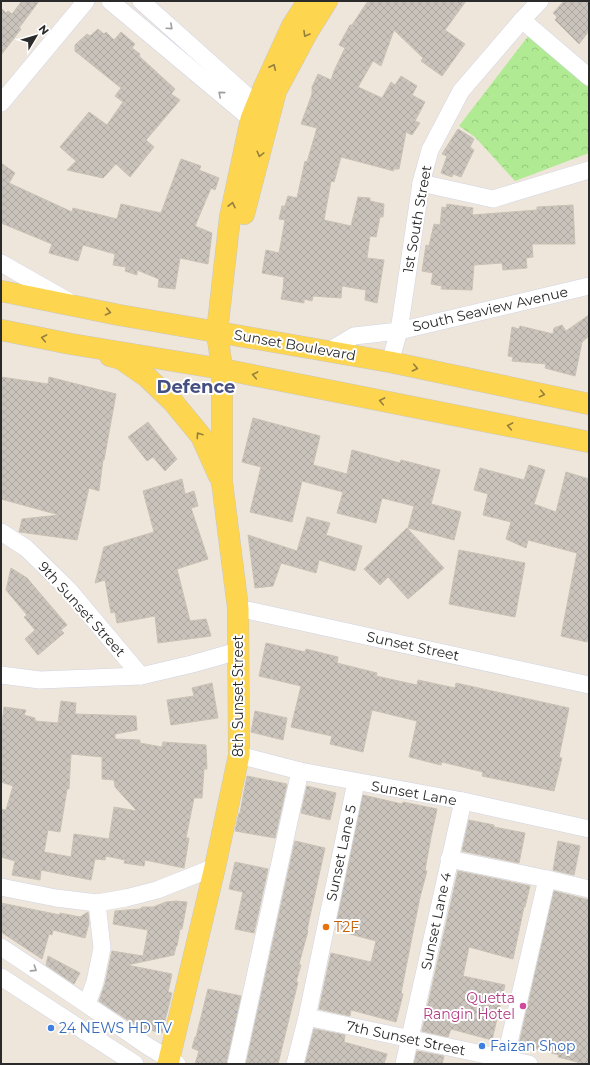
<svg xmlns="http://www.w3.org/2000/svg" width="590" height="1065" font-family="Montserrat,sans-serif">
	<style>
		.park { fill: url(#park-crowns) }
		.building { fill: url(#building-cross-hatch); stroke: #c9c2b4; fill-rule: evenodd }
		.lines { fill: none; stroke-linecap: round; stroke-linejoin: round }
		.minor-casing { stroke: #d0d4e5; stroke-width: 18 }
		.major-casing { stroke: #c8c8c8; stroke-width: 22 }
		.minor { stroke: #fff; stroke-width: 17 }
		.major { stroke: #fed54f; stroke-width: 21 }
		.oneway { stroke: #9f9f9f }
		.oneway2 { stroke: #94803c }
		.food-dot { fill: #e8710a; stroke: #fff; stroke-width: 1.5 }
		.hotel-dot { fill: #d1479c; stroke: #fff; stroke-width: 1.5 }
		.shop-dot { fill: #3f7fe0; stroke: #fff; stroke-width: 1.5 }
		.labels { text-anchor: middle; stroke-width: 4; stroke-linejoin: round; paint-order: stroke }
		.street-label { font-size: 14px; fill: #2a2a2a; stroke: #fff }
		.food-label { font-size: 14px; fill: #c56008; stroke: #fff; text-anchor: start }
		.hotel-label { font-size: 14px; fill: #b23c85; stroke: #fff; text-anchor: end }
		.shop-label { font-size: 14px; fill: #366cbe; stroke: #fff; text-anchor: start }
		.district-label { font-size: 18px; font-weight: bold; fill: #465080; stroke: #fff }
	</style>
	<defs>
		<pattern id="park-crowns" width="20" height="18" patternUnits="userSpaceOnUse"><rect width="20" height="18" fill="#b0ea92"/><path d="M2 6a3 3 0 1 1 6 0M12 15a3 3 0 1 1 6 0" fill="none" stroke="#98c97e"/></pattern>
		<pattern id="building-cross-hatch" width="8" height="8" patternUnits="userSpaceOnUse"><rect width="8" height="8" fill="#c9c3bb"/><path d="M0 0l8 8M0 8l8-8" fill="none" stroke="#ada8a1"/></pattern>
	</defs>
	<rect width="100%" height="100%" fill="#eee6db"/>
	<polygon class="park" points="529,35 589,88 589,153 515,181 475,137 459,126"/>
	<g class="building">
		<polygon points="22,1 39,1 19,28 21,29 1,55 1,8 6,13 8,11 12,14"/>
		<polygon points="368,1 466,1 445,30 465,44 442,76 421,61 423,58 394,30 381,66 373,61 358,87 382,98 391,82 395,85 401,76 417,86 412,95 425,102 415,121 420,123 412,135 406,132 399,169 393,169 394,171 341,157 334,182 331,181 324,220 351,226 358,197 370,198 370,201 384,204 383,217 380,217 376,237 370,236 367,258 384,260 377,303 365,300 366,290 342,286 341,298 313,296 312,301 304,299 304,303 281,299 283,289 284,277 262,273 266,250 279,253 285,220 279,219 282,206 285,206 288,196 297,198 305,161 307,162 317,128 301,124 312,94 312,87 318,74 331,80 334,71 345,48 339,45 350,25 352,25"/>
		<polygon points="564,1 589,1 589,31 579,44 555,20 557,17 553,13"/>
		<polygon points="98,29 104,34 106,32 114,40 121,32 135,44 132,48 140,54 139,56 175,89 171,94 180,100 146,140 154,147 130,177 116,164 103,178 67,170 76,161 60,147 89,112 107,125 123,102 115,96 121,88 75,51 75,45 87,34 90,36"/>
		<polygon points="458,129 474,139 470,147 474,150 461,177 453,174 452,177 441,173 447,156 442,154"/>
		<polygon points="181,159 201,166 199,170 219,178 215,190 211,188 195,226 212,233 208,264 180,258 175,289 158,287 159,279 137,270 137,275 125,271 126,267 113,265 115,254 83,245 78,261 49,253 52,244 1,223 1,163 15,173 9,183 72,212 73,208 117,219 121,204 161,213"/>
		<polygon points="447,204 473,208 472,215 537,210 537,207 573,205 575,244 532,244 533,257 526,258 527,268 503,270 502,263 474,265 472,290 441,289 442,286 431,284 433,273 422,271 426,245 429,246 434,224 440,225 442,207 446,208"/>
		<polygon points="589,315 589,336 582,342 575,376 545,368 546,364 512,361 513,357 508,356 512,327 519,329 520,326 553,334 554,328 562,325 566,331"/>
		<polygon points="1,377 48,384 49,377 116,394 104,460 103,460 99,491 89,488 77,540 20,532 19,532 22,519 59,515 1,499"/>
		<polygon points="253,418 320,436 313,465 347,474 352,450 400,463 401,460 440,470 431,504 461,512 454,540 408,528 414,506 382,498 376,523 337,513 343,492 302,481 292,522 250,512 261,467 242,462"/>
		<polygon points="148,422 177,459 165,471 153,457 147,461 128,437"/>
		<polygon points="529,465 545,470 534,504 556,512 566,472 589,479 589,633 587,642 561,636 577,553 528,540 526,548 506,539 511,522 483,515 488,494 474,490 480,468 524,480"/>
		<polygon points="182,479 185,494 194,491 198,506 191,508 208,559 177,569 190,621 206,619 211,636 158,643 155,616 117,623 115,612 111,613 105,580 95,583 104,547 154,532 143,491"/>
		<polygon points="307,517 330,523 326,535 362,546 355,571 319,560 316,573 281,563 273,586 255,588 248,535 297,551"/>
		<polygon points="407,528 444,568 408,599 388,577 380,585 364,569"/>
		<polygon points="459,550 525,563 515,617 449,604"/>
		<polygon points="11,568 27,578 67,625 61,630 64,633 38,655 25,639 35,630 24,617 27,615 6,590"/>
		<polygon points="266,643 305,652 306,649 338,657 337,663 377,673 376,676 417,685 418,680 455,688 456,683 569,708 559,757 562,758 554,791 482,776 483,772 442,762 441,765 409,757 417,721 372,710 363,752 330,744 332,736 291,727 301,686 259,676"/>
		<polygon points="212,683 218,718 171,725 167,700 194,696 192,688"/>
		<path d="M61 701 76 703 75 714 136 716 137 730 115 734V739L140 740V743L162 747 163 742 206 745 207 769H204L202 798H194L186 838H189L184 868 145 860 144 866 124 863 125 860 106 856 105 860 95 859 91 880 41 870 40 880 12 875 15 861 1 857V809L6 810 13 786 1 782V731L4 707 26 710 24 715 35 718V721L58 723ZM71 754 102 757V779L114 780 115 787 137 811 114 807 109 839 74 834 71 857 44 852 48 830 60 832 67 789H69Z"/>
		<polygon points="255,711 287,718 283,740 251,732"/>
		<polygon points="247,776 287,784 275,838 235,831 239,813 240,813"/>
		<polygon points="307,786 336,793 330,820 301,813"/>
		<polygon points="363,795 402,804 403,802 437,809 431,837 425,870 427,871 420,897 410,947 401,993 403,994 396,1022 351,1010 350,1016 319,1009 331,953 371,962 376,941 335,930"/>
		<polygon points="469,820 494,825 494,827 525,833 519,863 462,851"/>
		<polygon points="295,841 325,848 307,930 308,931 299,964 301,965 296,982 298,982 278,1064 246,1064"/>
		<polygon points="558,841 580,846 574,875 553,870"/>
		<polygon points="235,862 268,869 254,933 235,929 243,892 229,889"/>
		<polygon points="458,871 530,886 525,907 524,907 513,959 469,947 463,976 505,985 492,1040 451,1029 448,1037 422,1031"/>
		<polygon points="554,891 589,900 589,1064 585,1064 558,1057 559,1055 519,1044"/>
		<polygon points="176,901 187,902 182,929 180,929 177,946 176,946 174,955 127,965 172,974 168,992 172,993 162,1033 138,1027 99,1001 105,984 112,951 143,956 148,930 113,924 115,911 140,909 142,907 153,907 166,902"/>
		<polygon points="1,903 60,915 60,913 80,917 88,912 89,923 85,938 53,930 52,935 49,934 42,959 1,932"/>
		<polygon points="48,956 80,973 74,984 46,965"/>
		<polygon points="208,989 241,996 226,1064 195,1064 199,1051 192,1048 195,1037 196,1037"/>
		<polygon points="314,1029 345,1035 344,1042 387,1054 384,1064 305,1064"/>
		<polygon points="417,1051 444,1056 442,1064 414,1064"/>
	</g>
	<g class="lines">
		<g class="minor-casing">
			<g id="minor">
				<polyline points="110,1 251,119"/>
				<polyline points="141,1 256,104"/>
				<polyline points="522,20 589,77"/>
				<polyline points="1,103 86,1"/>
				<polyline points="421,183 493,199 589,170"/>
				<polyline points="1,263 68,301"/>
				<polyline points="329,351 354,336 399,331 421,183 430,150 461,91 522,20 540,1"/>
				<polyline points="390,362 399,331 589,286"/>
				<polyline points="1,532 26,548 68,589 141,676"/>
				<polyline points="238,608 589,685"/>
				<polyline points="1,675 40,680 141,676 192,664 238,651"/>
				<polyline points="239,755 300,771 463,801 589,829"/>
				<polyline points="449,859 547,879 589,889"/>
				<polyline points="1,887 56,898 97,903 126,898 157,890 215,867"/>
				<path d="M1 947C50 979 98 1012 146 1045 156 1052 168 1057 177 1064"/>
				<polyline points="1,977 135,1064"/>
				<polyline points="87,1004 95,982 102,948 97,903"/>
				<polyline points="307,1017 529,1064"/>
				<polyline points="236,1064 300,771"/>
				<polyline points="295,1064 307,1017 356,782"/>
				<polyline points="404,1064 463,801"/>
				<polyline points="504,1064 547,879"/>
			</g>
		</g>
		<g class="major-casing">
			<g id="major">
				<polyline points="244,214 276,91 307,33 327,1"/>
				<polyline points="1,291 119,315 390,362 589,404"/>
				<polyline points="1,330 71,344 222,369 589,442"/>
				<polyline points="110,356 121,359 147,377 173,402 201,436 219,476"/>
				<polyline points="168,1064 215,867 239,755 238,608 222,482 222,369 217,332 230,217 251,119 264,87 292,26 308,1"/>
			</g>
		</g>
		<use href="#minor" class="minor"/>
		<use href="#major" class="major"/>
	</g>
	<defs><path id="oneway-chevron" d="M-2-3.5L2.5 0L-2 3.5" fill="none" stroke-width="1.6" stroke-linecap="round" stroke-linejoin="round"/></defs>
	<g class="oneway">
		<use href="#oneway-chevron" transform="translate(170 27) rotate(42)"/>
		<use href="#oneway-chevron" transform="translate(221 94) rotate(-140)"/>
		<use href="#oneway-chevron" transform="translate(34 969) rotate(33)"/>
	</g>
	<g class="oneway2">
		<use href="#oneway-chevron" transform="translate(306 34) rotate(120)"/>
		<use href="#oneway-chevron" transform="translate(273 67) rotate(-65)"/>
		<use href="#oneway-chevron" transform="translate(260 154) rotate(104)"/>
		<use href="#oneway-chevron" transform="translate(232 205) rotate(-78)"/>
		<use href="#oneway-chevron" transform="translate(108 312) rotate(12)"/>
		<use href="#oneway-chevron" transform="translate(44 338) rotate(-169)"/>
		<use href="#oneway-chevron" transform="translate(415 368) rotate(12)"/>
		<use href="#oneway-chevron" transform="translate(255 375) rotate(-169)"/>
		<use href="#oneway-chevron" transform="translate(542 394) rotate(12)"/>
		<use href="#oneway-chevron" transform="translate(382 401) rotate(-169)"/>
		<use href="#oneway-chevron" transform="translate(510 426) rotate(-169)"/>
		<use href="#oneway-chevron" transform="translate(199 435) rotate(-124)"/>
	</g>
	<circle class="food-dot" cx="326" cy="927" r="4"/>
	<circle class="hotel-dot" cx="523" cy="1006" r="4"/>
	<g class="shop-dot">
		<circle cx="51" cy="1028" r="4"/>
		<circle cx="482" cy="1046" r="4"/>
	</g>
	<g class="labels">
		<g class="street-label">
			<text transform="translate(417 219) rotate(-80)" y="5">1st South Street</text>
			<text transform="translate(490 309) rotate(-13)" y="5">South Seaview Avenue</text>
			<text transform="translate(295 345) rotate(10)" y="5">Sunset Boulevard</text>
			<text transform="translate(82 609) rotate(48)" y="5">9th Sunset Street</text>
			<text transform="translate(413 646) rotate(12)" y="5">Sunset Street</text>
			<text transform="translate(238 696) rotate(-90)" y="5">8th Sunset Street</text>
			<text transform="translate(414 793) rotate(10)" y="5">Sunset Lane</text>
			<text transform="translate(341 853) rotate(-78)" y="5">Sunset Lane 5</text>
			<text transform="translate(436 921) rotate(-78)" y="5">Sunset Lane 4</text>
			<text transform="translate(406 1038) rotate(12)" y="5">7th Sunset Street</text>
		</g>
		<g class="food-label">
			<text x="334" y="932">T2F</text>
		</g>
		<g class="hotel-label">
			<text x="515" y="1003">Quetta<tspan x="515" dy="16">Rangin Hotel</tspan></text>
		</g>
		<g class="shop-label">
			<text x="59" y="1033">24 NEWS HD TV</text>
			<text x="490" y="1051">Faizan Shop</text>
		</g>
		<g class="district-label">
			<text x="196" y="393">Defence</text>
		</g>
	</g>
	<rect width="590" height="1065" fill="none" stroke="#2a2a2a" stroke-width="4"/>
	<g transform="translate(36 36) rotate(52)" stroke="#ffffff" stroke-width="3" paint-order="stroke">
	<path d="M0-3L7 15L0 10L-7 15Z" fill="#2a2a2a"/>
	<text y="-6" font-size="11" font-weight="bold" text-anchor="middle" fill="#2a2a2a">N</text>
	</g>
</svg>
